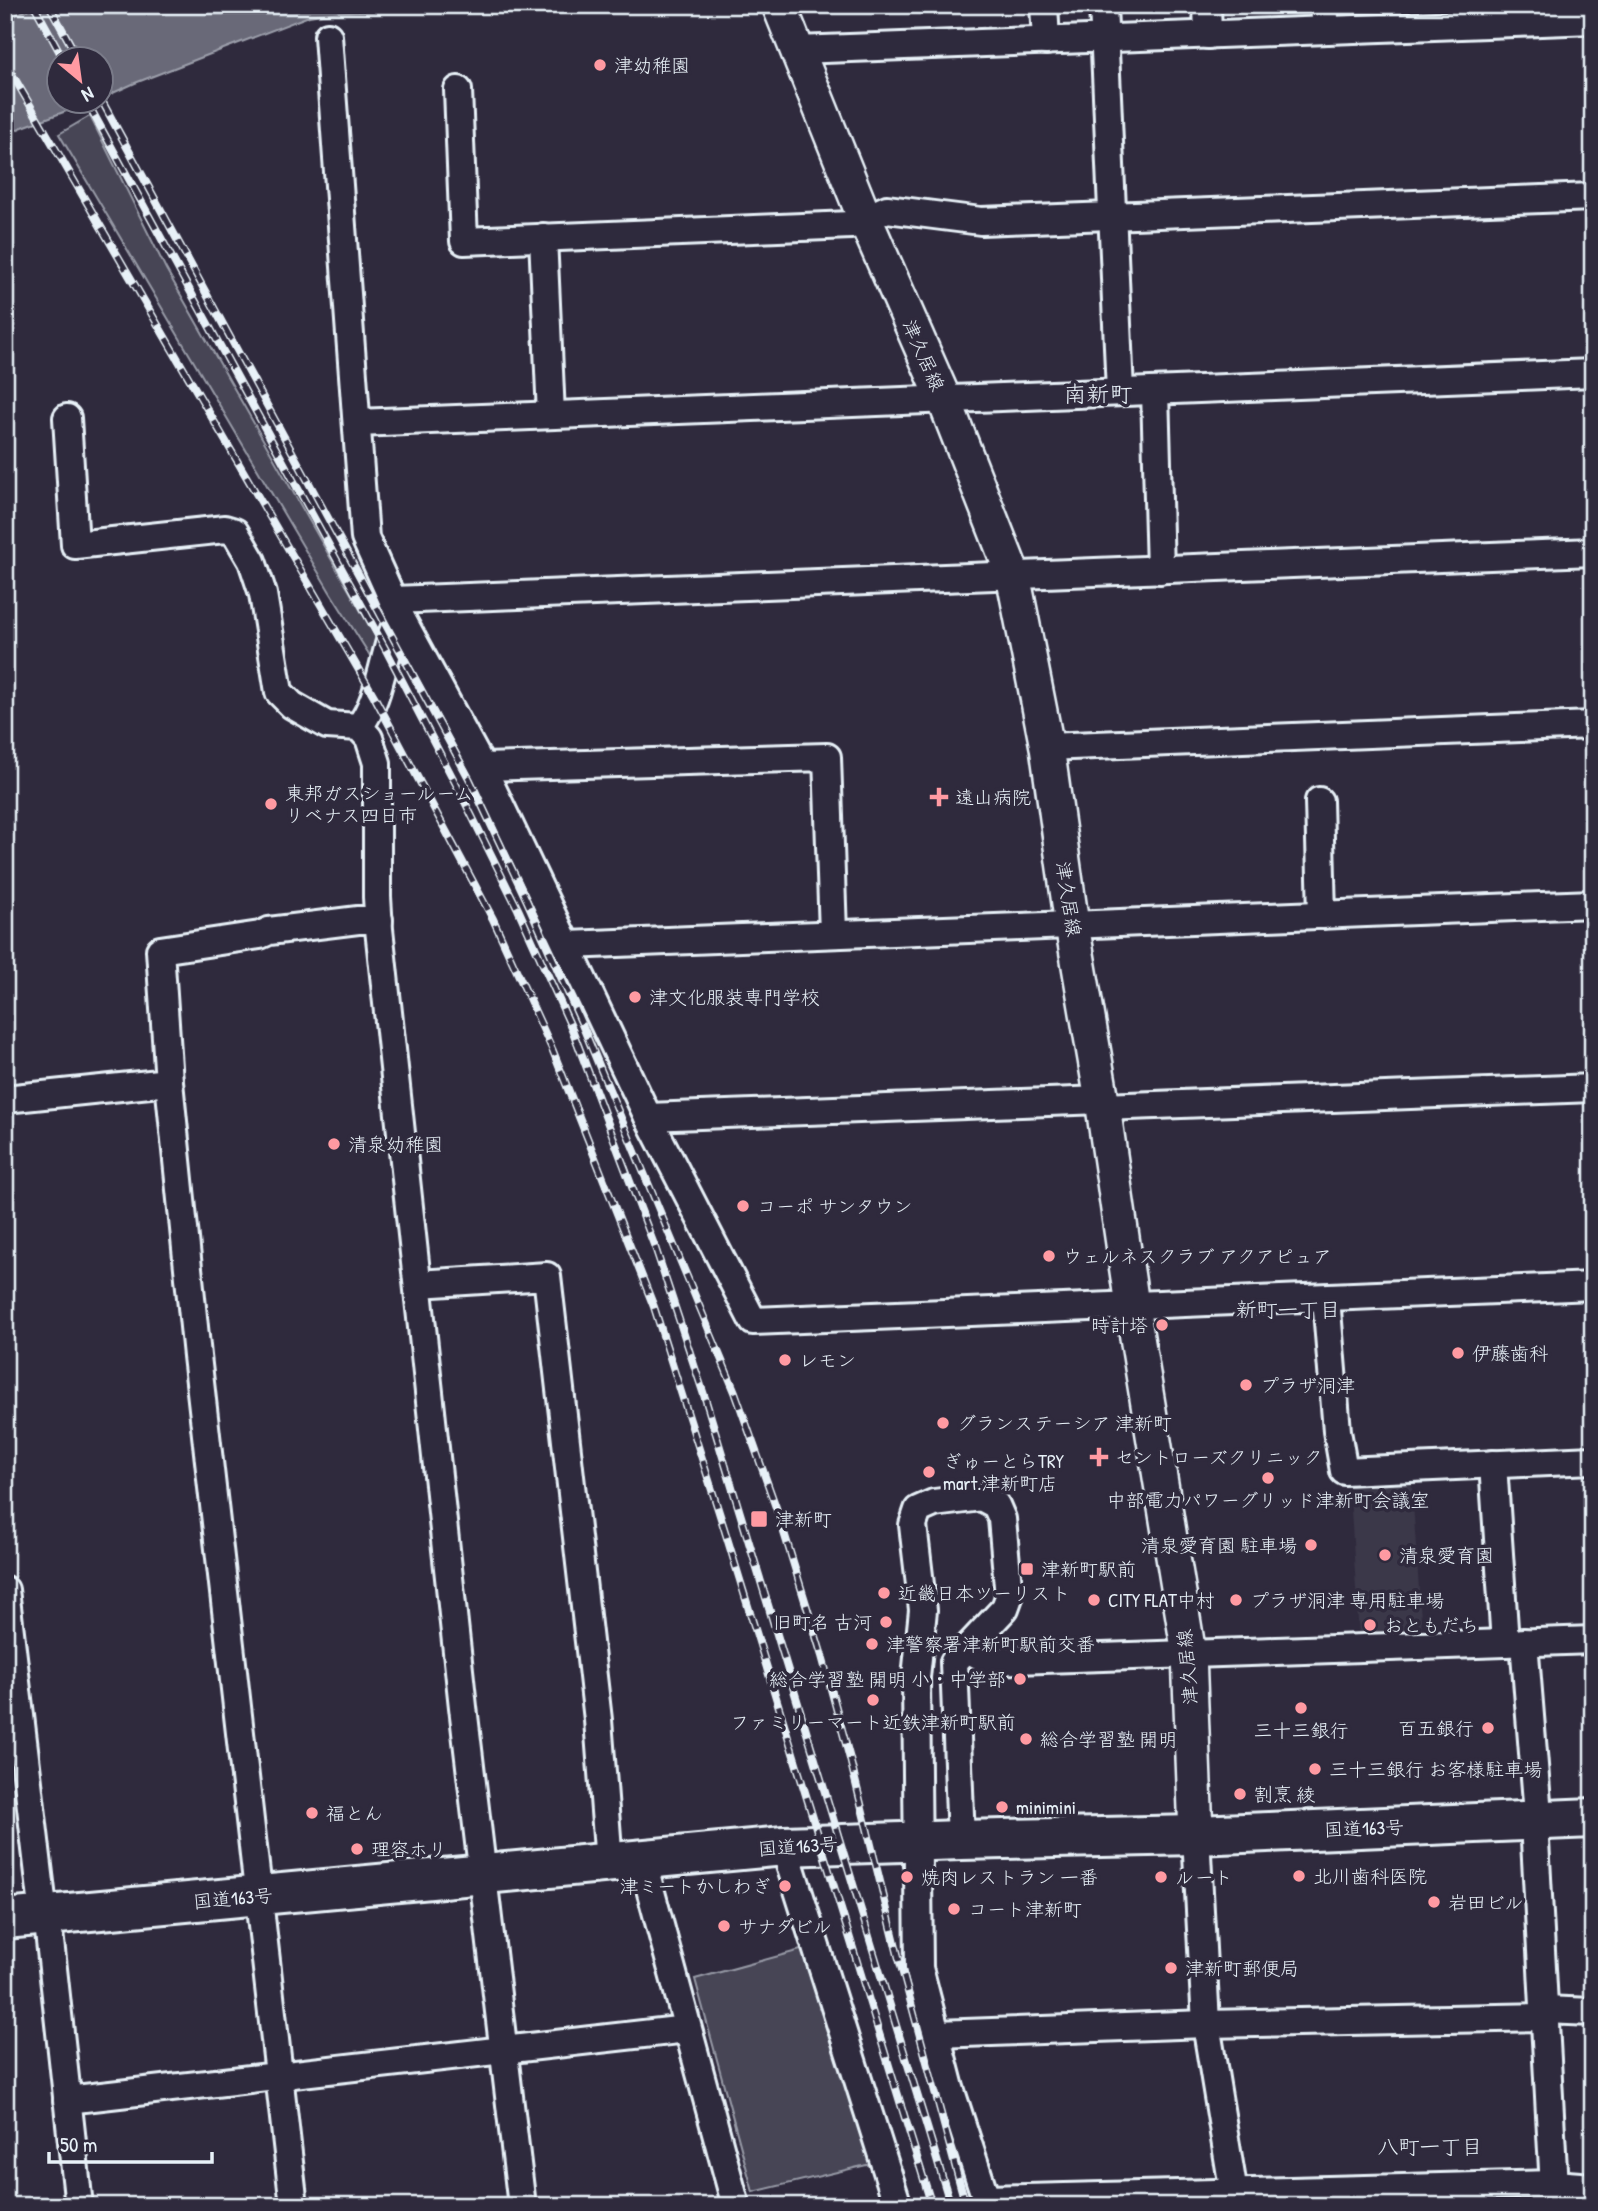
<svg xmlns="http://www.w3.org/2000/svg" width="1598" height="2211" font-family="'Patrick Hand','Klee One',sans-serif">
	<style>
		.built { fill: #3b3749 }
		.green { fill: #464455; stroke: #979aa6; stroke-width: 2 }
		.water { fill: #696978; stroke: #9c9fab; stroke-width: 2 }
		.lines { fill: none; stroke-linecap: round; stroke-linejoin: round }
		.minor-casing { stroke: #e8f1f8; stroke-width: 32 }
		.major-casing { stroke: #e8f1f8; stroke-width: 38 }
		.highway-casing { stroke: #e8f1f8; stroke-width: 44 }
		.minor { stroke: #2f2a3d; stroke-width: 26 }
		.major { stroke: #2f2a3d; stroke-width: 33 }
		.highway { stroke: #2f2a3d; stroke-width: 38 }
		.rail-casing { stroke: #e8f1f8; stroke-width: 8 }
		.rail { stroke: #2f2a3d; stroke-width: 5; stroke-dasharray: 16; stroke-linecap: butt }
		.poi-dot { fill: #ff9aa2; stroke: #2f2a3d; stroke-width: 2.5 }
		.labels { text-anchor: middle; stroke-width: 7; stroke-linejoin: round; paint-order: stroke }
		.poi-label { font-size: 19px; fill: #e8f1f8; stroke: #2f2a3d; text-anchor: start }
		.street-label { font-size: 19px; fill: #e8f1f8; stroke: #2f2a3d }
		.neighbourhood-label { font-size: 21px; fill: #e8f1f8; stroke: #2f2a3d }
		.quarter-label { font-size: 23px; fill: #e8f1f8; stroke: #2f2a3d }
	</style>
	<rect width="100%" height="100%" fill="#2f2a3d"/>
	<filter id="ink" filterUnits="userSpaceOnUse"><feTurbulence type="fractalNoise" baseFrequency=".0143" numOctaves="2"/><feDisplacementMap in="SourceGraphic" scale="14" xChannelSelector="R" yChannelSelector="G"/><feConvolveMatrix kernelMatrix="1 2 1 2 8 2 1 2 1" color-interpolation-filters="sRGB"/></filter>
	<g filter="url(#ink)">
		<polygon class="built" points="1411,1474 1422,1633 1359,1637 1349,1478"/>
		<g class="green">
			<polygon points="90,116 166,269 379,643 374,662 330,592 59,134"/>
			<polygon points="808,1948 875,2163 753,2192 695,1979"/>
		</g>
		<path class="water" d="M37 5H437L433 11C391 13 349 9 309 16L135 83 102 98V60H60V102H91L20 128 5 136V20Z"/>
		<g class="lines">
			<g class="minor-casing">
				<g id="minor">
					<polyline points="1044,5 1046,41"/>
					<polyline points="1103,5 1120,392"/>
					<polyline points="1207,5 1208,35"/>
					<polyline points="1324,5 1326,30"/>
					<polyline points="328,36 365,538 400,616 482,767 648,1117 753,1321 1593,1286"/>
					<polyline points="797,50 1593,20"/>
					<polyline points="458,90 464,241 851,225 887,209 981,221 1593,197"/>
					<polyline points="543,237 551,415"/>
					<polyline points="1155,391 1160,570"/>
					<polyline points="67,418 75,545 225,529 235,532 252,561 263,594 279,692 292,705 327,725 359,727 369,738 377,763 377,897 379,929 463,1707 522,2206"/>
					<polyline points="357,423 1593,373"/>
					<polyline points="394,600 1593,552"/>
					<path d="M359 727C383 696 382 650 400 616"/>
					<polyline points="1047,747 1593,725"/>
					<polyline points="482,767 827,757 833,934"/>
					<polyline points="1319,801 1322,915"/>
					<polyline points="568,945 1593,904"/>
					<polyline points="5,1099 169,1082"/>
					<polyline points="1103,1107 1593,1088"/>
					<polyline points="648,1117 1102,1100"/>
					<polyline points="418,1284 547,1276 598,1720 609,1863"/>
					<polyline points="1326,1298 1337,1431 1344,1471 1593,1460"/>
					<polyline points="1493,1464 1505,1643"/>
					<polyline points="5,1590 44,1916 49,1932 79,2206"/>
					<polyline points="1524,1642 1537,1802 1535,1841 1555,2206"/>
					<polyline points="966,1648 989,1661 1593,1640"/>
					<polyline points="1196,1835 1206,2024 1236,2206"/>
					<polyline points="961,1840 954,1662 1005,1608 1009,1597 1002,1519 996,1505 981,1497 934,1503 918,1510 913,1525 923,1610 916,1677 919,1968 950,2088 986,2199 1554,2184 1593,2187"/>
					<polyline points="784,1846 898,2206"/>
					<polyline points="642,1859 736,2206"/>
					<polyline points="1544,2010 1593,2012"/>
					<polyline points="937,2034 1206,2024 1544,2017"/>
					<polyline points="67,2100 687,2029"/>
					<polyline points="294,2206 197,1356 169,1082 160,950 260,935 269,931 358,920 379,920"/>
				</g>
			</g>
			<g class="major-casing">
				<polyline id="major" points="779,5 865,219 944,399 1013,575 1047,747 1072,925 1102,1100 1134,1319 1189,1654 1196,1835"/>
			</g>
			<g class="highway-casing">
				<polyline id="highway" points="5,1919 784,1846 961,1840 1196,1835 1593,1818"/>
			</g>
			<use href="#minor" class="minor"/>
			<use href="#major" class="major"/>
			<use href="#highway" class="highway"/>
			<g class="rail-casing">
				<g id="rail">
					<polyline points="34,5 64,60"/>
					<polyline points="49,5 79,60"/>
					<polyline points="5,62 374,696 493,919 553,1051 654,1307 724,1528 932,2206"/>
					<polyline points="102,101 470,780 527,901 581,1022 735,1392 778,1513 822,1656 850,1759 898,1955 966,2206"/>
					<polyline points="87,102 386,650 459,790 518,909 572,1029 656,1250 705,1398 951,2206"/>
				</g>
			</g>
			<use href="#rail" class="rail"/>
		</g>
	</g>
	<g class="poi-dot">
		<circle cx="600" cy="65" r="7"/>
		<path d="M935.5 786.5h7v7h7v7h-7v7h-7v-7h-7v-7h7z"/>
		<circle cx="271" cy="804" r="7"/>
		<circle cx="635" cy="997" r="7"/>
		<circle cx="334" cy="1144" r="7"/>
		<circle cx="743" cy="1206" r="7"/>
		<circle cx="1049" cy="1256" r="7"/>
		<circle cx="1162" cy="1325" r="7"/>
		<circle cx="1458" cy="1353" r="7"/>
		<circle cx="785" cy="1360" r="7"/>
		<circle cx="1246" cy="1385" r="7"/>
		<circle cx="943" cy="1423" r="7"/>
		<path d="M1095.5 1446.5h7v7h7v7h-7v7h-7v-7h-7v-7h7z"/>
		<circle cx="929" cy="1472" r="7"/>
		<circle cx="1268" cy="1478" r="7"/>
		<rect x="750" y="1510" width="18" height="18" rx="3.5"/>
		<circle cx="1311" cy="1545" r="7"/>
		<circle cx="1385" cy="1555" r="7"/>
		<rect x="1020" y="1562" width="14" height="14" rx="3.5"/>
		<circle cx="884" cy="1593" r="7"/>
		<circle cx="1094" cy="1600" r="7"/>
		<circle cx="1236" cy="1600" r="7"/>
		<circle cx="886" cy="1622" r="7"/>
		<circle cx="1370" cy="1625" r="7"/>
		<circle cx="872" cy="1644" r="7"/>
		<circle cx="1020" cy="1679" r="7"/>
		<circle cx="873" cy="1700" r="7"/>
		<circle cx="1301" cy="1708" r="7"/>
		<circle cx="1488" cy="1728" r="7"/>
		<circle cx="1026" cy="1739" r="7"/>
		<circle cx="1315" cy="1769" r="7"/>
		<circle cx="1240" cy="1794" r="7"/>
		<circle cx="1002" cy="1807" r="7"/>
		<circle cx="312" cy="1813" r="7"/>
		<circle cx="357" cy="1849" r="7"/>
		<circle cx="1299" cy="1876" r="7"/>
		<circle cx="907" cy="1877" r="7"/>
		<circle cx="1161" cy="1877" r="7"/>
		<circle cx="785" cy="1886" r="7"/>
		<circle cx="1434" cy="1902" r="7"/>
		<circle cx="954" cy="1909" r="7"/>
		<circle cx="724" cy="1926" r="7"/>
		<circle cx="1171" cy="1968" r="7"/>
	</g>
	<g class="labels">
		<g class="poi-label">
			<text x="614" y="72">津幼稚園</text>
			<text x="285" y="800">東邦ガスショールーム<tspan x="285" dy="22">リベナス四日市</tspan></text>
			<text x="955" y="804">遠山病院</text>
			<text x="649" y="1004">津文化服装専門学校</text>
			<text x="348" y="1151">清泉幼稚園</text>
			<text x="757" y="1213">コーポ サンタウン</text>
			<text x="1063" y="1263">ウェルネスクラブ アクアピュア</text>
			<text x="1148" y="1332" text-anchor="end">時計塔</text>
			<text x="1472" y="1360">伊藤歯科</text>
			<text x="799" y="1367">レモン</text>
			<text x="1260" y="1392">プラザ洞津</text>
			<text x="957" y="1430">グランステーシア 津新町</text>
			<text x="1115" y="1464">セントローズクリニック</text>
			<text x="943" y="1468">ぎゅーとらTRY<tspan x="943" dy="22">mart.津新町店</tspan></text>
			<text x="1268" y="1507" text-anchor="middle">中部電力パワーグリッド津新町会議室</text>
			<text x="775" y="1526">津新町</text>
			<text x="1297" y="1552" text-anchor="end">清泉愛育園 駐車場</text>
			<text x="1399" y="1562">清泉愛育園</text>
			<text x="1041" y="1576">津新町駅前</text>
			<text x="898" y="1600">近畿日本ツーリスト</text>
			<text x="1108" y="1607">CITY FLAT中村</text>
			<text x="1250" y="1607">プラザ洞津 専用駐車場</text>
			<text x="872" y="1629" text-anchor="end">旧町名 古河</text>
			<text x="1384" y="1632">おともだち</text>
			<text x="886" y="1651">津警察署津新町駅前交番</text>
			<text x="1006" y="1686" text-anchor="end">総合学習塾 開明 小・中学部</text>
			<text x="873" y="1729" text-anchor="middle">ファミリーマート近鉄津新町駅前</text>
			<text x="1474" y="1735" text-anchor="end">百五銀行</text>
			<text x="1301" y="1737" text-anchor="middle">三十三銀行</text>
			<text x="1040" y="1746">総合学習塾 開明</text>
			<text x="1329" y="1776">三十三銀行 お客様駐車場</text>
			<text x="1254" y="1801">割烹 綾</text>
			<text x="1016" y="1814">minimini</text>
			<text x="326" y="1820">福とん</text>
			<text x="371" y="1856">理容ホリ</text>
			<text x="1313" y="1883">北川歯科医院</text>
			<text x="921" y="1884">焼肉レストラン 一番</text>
			<text x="1175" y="1884">ルート</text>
			<text x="771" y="1893" text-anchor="end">津ミートかしわぎ</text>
			<text x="1448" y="1909">岩田ビル</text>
			<text x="968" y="1916">コート津新町</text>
			<text x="738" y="1933">サナダビル</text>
			<text x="1185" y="1975">津新町郵便局</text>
		</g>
		<g class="street-label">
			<text transform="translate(924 355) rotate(66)" y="7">津久居線</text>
			<text transform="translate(1069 899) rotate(81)" y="7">津久居線</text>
			<text transform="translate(1187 1667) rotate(-95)" y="7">津久居線</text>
			<text transform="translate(1364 1828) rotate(-2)" y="7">国道163号</text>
			<text transform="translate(798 1846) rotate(-4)" y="7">国道163号</text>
			<text transform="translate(233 1898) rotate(-5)" y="7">国道163号</text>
		</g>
		<g class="neighbourhood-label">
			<text x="1288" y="1317">新町一丁目</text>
			<text x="1430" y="2154">八町一丁目</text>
		</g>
		<g class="quarter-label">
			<text x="1098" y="402">南新町</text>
		</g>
	</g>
	<rect width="1598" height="2211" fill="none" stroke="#2f2a3d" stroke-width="28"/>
	<rect x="14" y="14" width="1570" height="2183" fill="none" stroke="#e8f1f8" stroke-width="2.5" filter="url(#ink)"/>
	<g transform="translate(80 80) rotate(151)"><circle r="33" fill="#2f2a3d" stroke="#797a88" stroke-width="2"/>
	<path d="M0-5L12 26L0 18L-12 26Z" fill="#ff9aa2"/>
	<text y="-10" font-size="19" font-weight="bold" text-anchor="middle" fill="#e8f1f8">N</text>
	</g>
	<path d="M49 2152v10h163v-10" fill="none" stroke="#e8f1f8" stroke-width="3.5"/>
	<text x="60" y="2152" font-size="21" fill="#e8f1f8" stroke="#2f2a3d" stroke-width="5" paint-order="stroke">50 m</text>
</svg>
